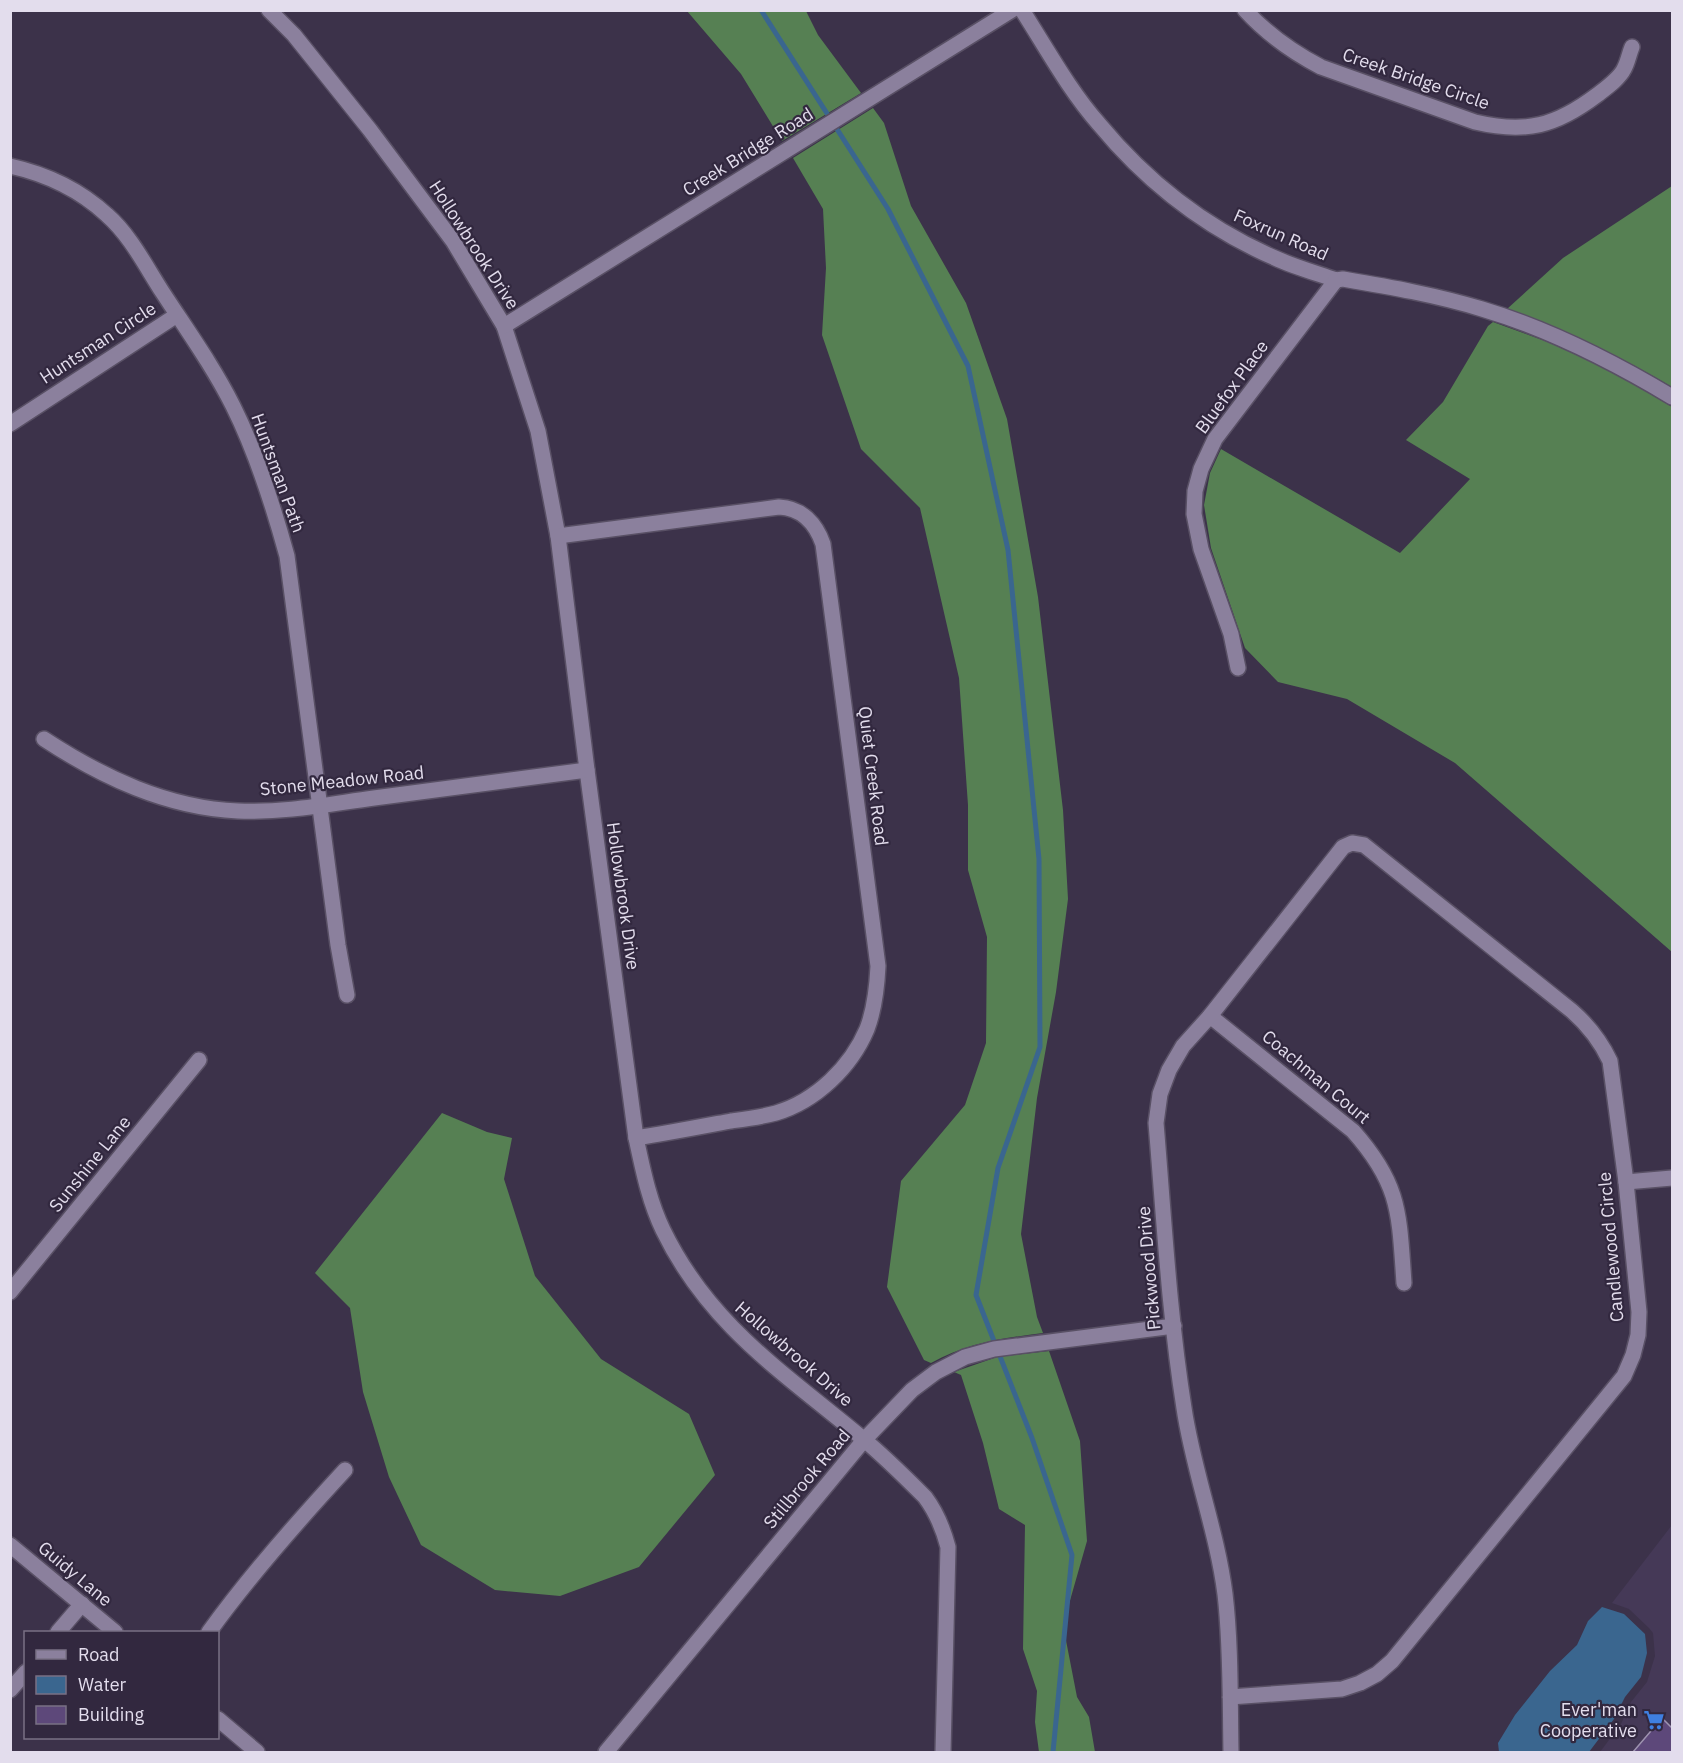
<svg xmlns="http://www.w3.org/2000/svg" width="1683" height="1763" font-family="'IBM Plex Sans',sans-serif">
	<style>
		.built { fill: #453957 }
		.forest { fill: #568053 }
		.water { fill: #3a668f }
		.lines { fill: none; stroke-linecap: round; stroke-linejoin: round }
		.stream { stroke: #3a668f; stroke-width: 5 }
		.building { fill: #5d487a; stroke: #9e93b0; stroke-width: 1.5 }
		.minor-casing { stroke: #595065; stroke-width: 18 }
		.minor { stroke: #8b809d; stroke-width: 15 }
		.labels { text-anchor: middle; stroke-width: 4.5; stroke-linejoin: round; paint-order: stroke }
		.street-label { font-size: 18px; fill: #e3dded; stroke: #32283f }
		.poi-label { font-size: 18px; fill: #e3dded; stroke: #32283f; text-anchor: end }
	</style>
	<rect width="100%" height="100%" fill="#3c324a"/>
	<polygon class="built" points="1672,1525 1672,1752 1600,1752 1621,1724 1631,1702 1647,1682 1655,1656 1653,1633 1649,1628 1629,1609 1612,1603"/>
	<g class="forest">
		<polygon points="687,11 806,11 818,35 861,93 782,141 741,74"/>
		<path d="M873 108 884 123 911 206 966 303 1007 419 1038 597 1063 810 1068 899 1056 992 1037 1098 1021 1234 1037 1317 1043 1333C1003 1338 967 1343 931 1363L924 1360 887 1287 901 1181 965 1105 986 1043 987 937 968 870V805L959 678 920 508 861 449 822 335 826 268 823 209 793 158Z"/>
		<path d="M1672 186V387C1617 355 1568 330 1507 309L1563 258Z"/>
		<polygon points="1493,322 1548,342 1612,371 1672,407 1672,952 1455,763 1347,699 1278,682 1245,648 1211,548 1204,505 1210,473 1221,449 1400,553 1470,479 1406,440 1443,402 1488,326"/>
		<polygon points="442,1113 487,1132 512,1138 504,1179 535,1276 601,1359 689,1414 715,1475 639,1567 560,1596 495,1590 421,1545 389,1477 363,1392 350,1308 315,1273"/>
		<polygon points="1049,1351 1080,1441 1087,1541 1063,1625 1077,1697 1089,1717 1095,1752 1039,1752 1035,1722 1037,1691 1023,1649 1025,1525 999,1509 983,1443 961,1375 954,1372 997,1357"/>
	</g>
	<polygon class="water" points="1602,1607 1624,1614 1645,1634 1647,1653 1641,1677 1625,1697 1614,1719 1589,1752 1499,1752 1498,1743 1515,1715 1550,1671 1577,1645 1588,1621"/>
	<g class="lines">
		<polyline class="stream" points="761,10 888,209 968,366 1008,550 1039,859 1040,1047 998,1168 976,1295 1032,1438 1072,1555 1053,1752"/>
	</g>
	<polygon class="building" points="1662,1718 1672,1728 1672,1752 1633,1752"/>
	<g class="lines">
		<g class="minor-casing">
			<g id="minor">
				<path d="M269 10 294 35 370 130 453 241 504 326 538 431 558 536 587 770 636 1138C643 1170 649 1201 663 1230 709 1325 783 1372 862 1438 884 1456 905 1477 925 1497 937 1513 943 1528 948 1547L943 1752"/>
				<path d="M1022 10C1047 49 1069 90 1099 124 1147 182 1206 228 1275 258 1295 267 1316 273 1336 280L1343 279C1390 287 1436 295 1482 309 1549 329 1612 361 1672 397"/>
				<path d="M1245 10C1267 34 1292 52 1321 67L1475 122C1526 134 1556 126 1597 95 1606 88 1619 79 1624 69 1628 62 1629 54 1632 47"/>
				<path d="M10 166C46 174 80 190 107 215 131 236 146 267 163 293 187 330 213 366 233 406 257 454 273 505 287 556L338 945 347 995"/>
				<polyline points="504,326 1012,10"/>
				<polyline points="10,424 177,315"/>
				<path d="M558 536 779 507C802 508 816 524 823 544L878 966C877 987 875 1008 867 1029 851 1067 816 1101 776 1113 762 1117 746 1119 731 1121 699 1127 668 1133 636 1138"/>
				<polyline points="1238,668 1231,634 1201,549 1194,514 1195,491 1201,469 1215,439 1336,280"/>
				<path d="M44 739C102 777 167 808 238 811 284 813 329 804 374 798 445 788 516 779 587 770"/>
				<path d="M1210 1016 1353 1131C1401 1185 1399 1214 1404 1283"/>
				<polyline points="1626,1182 1672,1178"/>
				<polyline points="10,1292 199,1060"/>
				<polyline points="10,1545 115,1632"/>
				<polyline points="58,1632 82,1604"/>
				<path d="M209 1632C250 1575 297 1522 345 1470"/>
				<polyline points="10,1690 26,1672"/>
				<path d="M1230 1697 1342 1689 1360 1683 1377 1674 1392 1661 1624 1376 1633 1355 1638 1335 1639 1312 1626 1182 1610 1061C1600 1040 1589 1026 1572 1011L1364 845 1352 843 1343 847 1210 1016 1183 1046 1169 1070 1160 1094 1156 1123C1164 1218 1169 1314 1184 1408 1193 1470 1217 1531 1225 1594 1231 1644 1230 1701 1231 1752"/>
				<polyline points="218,1719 257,1752"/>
				<polyline points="606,1752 864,1440 912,1390 936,1372 965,1357 994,1349 1174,1326"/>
			</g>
		</g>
		<use href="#minor" class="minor"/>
	</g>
	<defs>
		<g id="supermarket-bare" transform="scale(1.62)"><path d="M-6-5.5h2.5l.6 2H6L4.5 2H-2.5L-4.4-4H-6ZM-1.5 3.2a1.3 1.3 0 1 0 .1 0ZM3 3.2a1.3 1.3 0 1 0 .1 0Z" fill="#3f7fe0" stroke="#32283f" stroke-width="2.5" paint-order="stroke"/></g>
	</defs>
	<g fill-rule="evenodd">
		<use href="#supermarket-bare" x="1654" y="1720"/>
	</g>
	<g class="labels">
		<g class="street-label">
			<text transform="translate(1416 79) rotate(19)" y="6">Creek Bridge Circle</text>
			<text transform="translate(748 152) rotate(-32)" y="6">Creek Bridge Road</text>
			<text transform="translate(1281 235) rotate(24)" y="6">Foxrun Road</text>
			<text transform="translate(474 245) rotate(57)" y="6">Hollowbrook Drive</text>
			<text transform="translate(98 343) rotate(-33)" y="6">Huntsman Circle</text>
			<text transform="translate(1232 387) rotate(-54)" y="6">Bluefox Place</text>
			<text transform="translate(278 473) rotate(70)" y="6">Huntsman Path</text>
			<text transform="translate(873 776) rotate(83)" y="6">Quiet Creek Road</text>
			<text transform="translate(342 781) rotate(-6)" y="6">Stone Meadow Road</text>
			<text transform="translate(623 896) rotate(82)" y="6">Hollowbrook Drive</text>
			<text transform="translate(1316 1077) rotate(40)" y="6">Coachman Court</text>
			<text transform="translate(90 1164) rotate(-51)" y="6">Sunshine Lane</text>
			<text transform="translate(1611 1247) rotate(-95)" y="6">Candlewood Circle</text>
			<text transform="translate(1149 1268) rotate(-95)" y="6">Pickwood Drive</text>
			<text transform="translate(794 1354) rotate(41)" y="6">Hollowbrook Drive</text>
			<text transform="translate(807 1479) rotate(-50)" y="6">Stillbrook Road</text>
			<text transform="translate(75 1574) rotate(40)" y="6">Guidy Lane</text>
		</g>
		<g class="poi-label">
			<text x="1637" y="1716">Ever'man<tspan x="1637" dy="21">Cooperative</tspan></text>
		</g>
	</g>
	<rect width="1683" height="1763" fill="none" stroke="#e3dded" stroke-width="24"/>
	<rect x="24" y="1631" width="195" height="108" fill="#32283f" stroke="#797085" stroke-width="1.5"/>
	<rect x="36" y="1650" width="30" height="9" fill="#8b809d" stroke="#797085" stroke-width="1.5"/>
	<text x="78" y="1661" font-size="18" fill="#e3dded">Road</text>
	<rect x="36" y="1676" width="30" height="18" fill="#3a668f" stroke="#797085" stroke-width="1.5"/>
	<text x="78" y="1691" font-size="18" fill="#e3dded">Water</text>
	<rect x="36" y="1706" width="30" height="18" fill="#5d487a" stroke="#797085" stroke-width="1.5"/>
	<text x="78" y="1721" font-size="18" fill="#e3dded">Building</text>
</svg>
